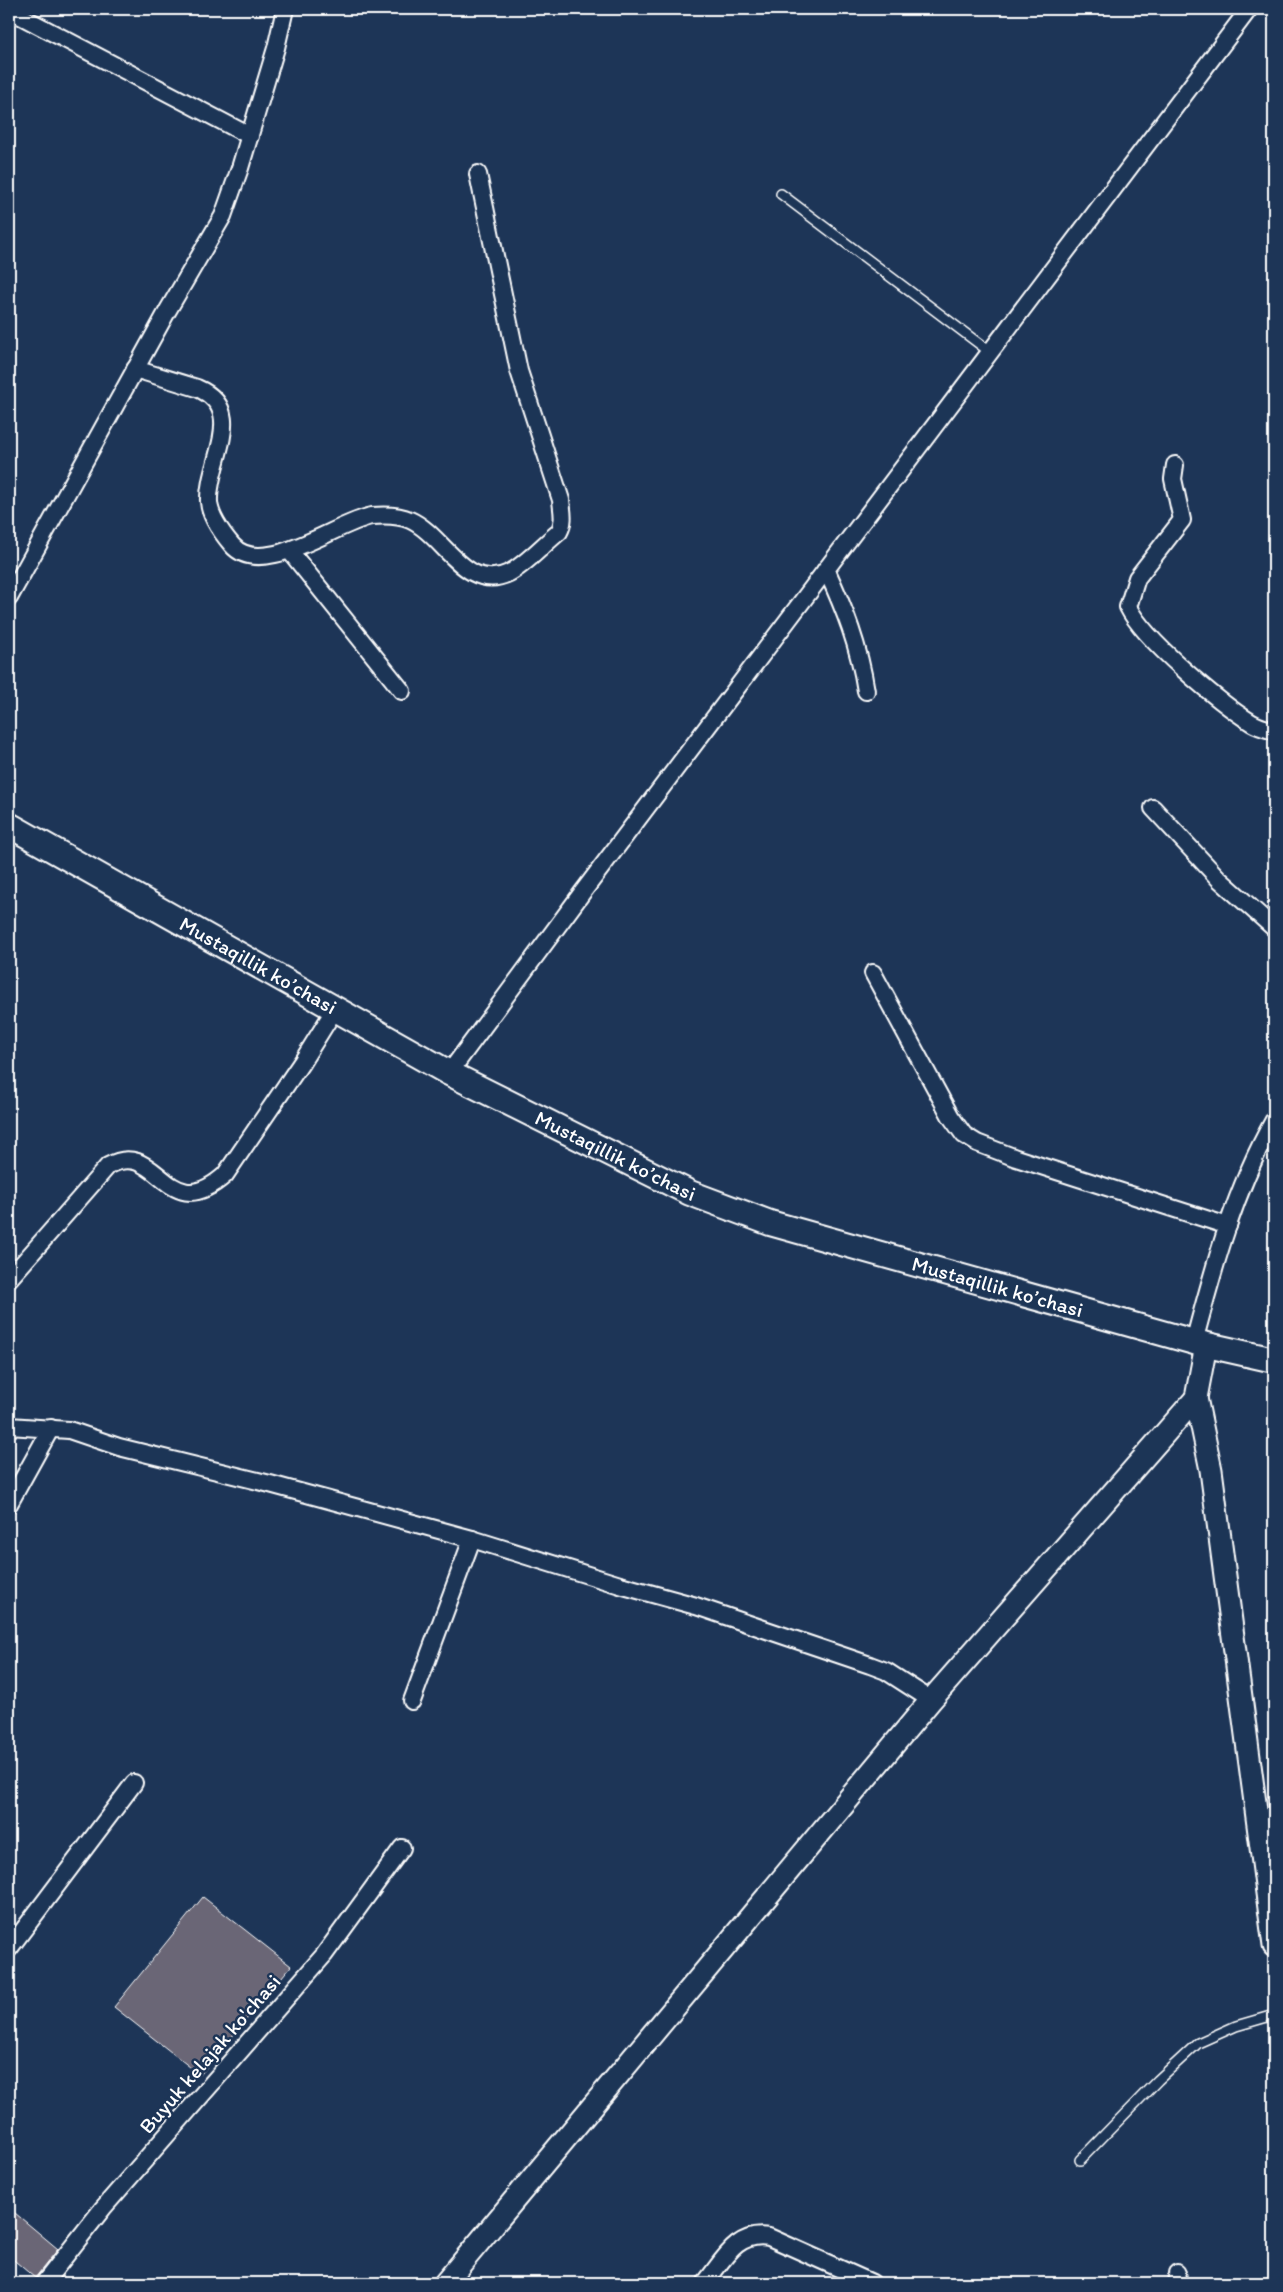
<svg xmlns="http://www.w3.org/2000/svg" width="1283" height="2292" font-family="Itim,sans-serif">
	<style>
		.building { fill: #6b6676; stroke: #fff }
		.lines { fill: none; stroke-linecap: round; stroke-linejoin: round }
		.service-casing { stroke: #fff; stroke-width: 12 }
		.minor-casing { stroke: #fff; stroke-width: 20 }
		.tertiary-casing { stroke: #fff; stroke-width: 25 }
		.secondary-casing { stroke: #fff; stroke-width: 28 }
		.service { stroke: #1d3557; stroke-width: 9 }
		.minor { stroke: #1d3557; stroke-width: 16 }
		.tertiary { stroke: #1d3557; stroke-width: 21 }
		.secondary { stroke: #1d3557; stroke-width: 24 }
		.labels { text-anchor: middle; stroke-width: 5; stroke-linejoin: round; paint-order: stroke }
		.street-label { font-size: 21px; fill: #fff; stroke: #1d3557 }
	</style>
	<rect width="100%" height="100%" fill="#1d3557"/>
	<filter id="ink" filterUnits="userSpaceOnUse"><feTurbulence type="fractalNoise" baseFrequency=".02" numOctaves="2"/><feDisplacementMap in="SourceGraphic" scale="10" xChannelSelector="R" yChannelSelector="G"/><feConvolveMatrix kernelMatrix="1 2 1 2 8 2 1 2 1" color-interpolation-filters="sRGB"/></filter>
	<g filter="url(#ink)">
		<g class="building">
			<polygon points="203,1897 291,1966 200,2075 114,2007"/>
			<polygon points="9,2208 58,2249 35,2278 9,2256"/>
		</g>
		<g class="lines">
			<g class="service-casing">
				<g id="service">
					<polyline points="781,194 990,352"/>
					<polyline points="1080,2160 1158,2080 1198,2043 1236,2026 1274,2015"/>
				</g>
			</g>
			<g class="minor-casing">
				<g id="minor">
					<polyline points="9,10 250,136"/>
					<path d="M135 369 197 388C249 410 207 461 209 502 210 517 222 533 232 545 262 580 337 522 372 516 384 515 399 515 410 520 444 535 466 594 509 573 525 565 544 544 559 532 565 521 562 511 561 500L519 371 478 174"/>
					<path d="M1175 465 1173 479 1182 520 1137 578 1128 607C1144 640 1220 703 1252 723 1259 727 1267 729 1274 731"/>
					<polyline points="289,550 402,691"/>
					<path d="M826 569C845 610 859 646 866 691"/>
					<polyline points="9,598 168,310 223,216 240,168 276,48 285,9"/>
					<polyline points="1153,808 1219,879 1274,928"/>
					<polyline points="873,973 951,1117 964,1135 977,1143 1016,1158 1228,1226"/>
					<polyline points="449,1073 582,893 1249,9"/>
					<path d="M9 1279 108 1166C159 1137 165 1228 225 1175L302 1062 335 1009"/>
					<path d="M1194 1342C1214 1266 1235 1189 1274 1120"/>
					<polyline points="9,1426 69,1430 119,1447 270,1484 472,1539 620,1585 696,1606 870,1665 886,1671 931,1700"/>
					<polyline points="9,1504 51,1428"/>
					<polyline points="412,1701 472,1539"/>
					<polyline points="9,1949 134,1783"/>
					<polyline points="1177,2273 1179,2283"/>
					<polyline points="44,2283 103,2208 324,1955 402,1848"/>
					<path d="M705 2283C723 2261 736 2231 769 2237L872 2283"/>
				</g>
			</g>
			<g class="tertiary-casing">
				<g id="tertiary">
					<polyline points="1206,1345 1196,1398 1211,1470 1274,1946"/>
					<polyline points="445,2283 931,1700 1196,1398"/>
				</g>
			</g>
			<g class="secondary-casing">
				<g id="secondary">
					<path id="s1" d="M9 825 449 1073 690 1193 770 1223 1194 1342 1274 1360"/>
				</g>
			</g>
			<use href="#service" class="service"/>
			<use href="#minor" class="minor"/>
			<use href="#tertiary" class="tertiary"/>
			<use href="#secondary" class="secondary"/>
		</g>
	</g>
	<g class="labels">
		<g class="street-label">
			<text dy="7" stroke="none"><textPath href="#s1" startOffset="286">Mustaqillik ko’chasi</textPath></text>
			<text dy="7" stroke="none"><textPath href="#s1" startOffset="691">Mustaqillik ko’chasi</textPath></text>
			<text dy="7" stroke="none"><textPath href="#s1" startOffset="1096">Mustaqillik ko’chasi</textPath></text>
			<text transform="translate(210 2054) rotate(-49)" y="7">Buyuk kelajak ko'chasi</text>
		</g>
	</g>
	<rect width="1283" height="2292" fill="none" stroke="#1d3557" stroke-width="30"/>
	<rect x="15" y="15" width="1253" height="2262" fill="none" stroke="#fff" stroke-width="2" filter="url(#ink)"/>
</svg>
